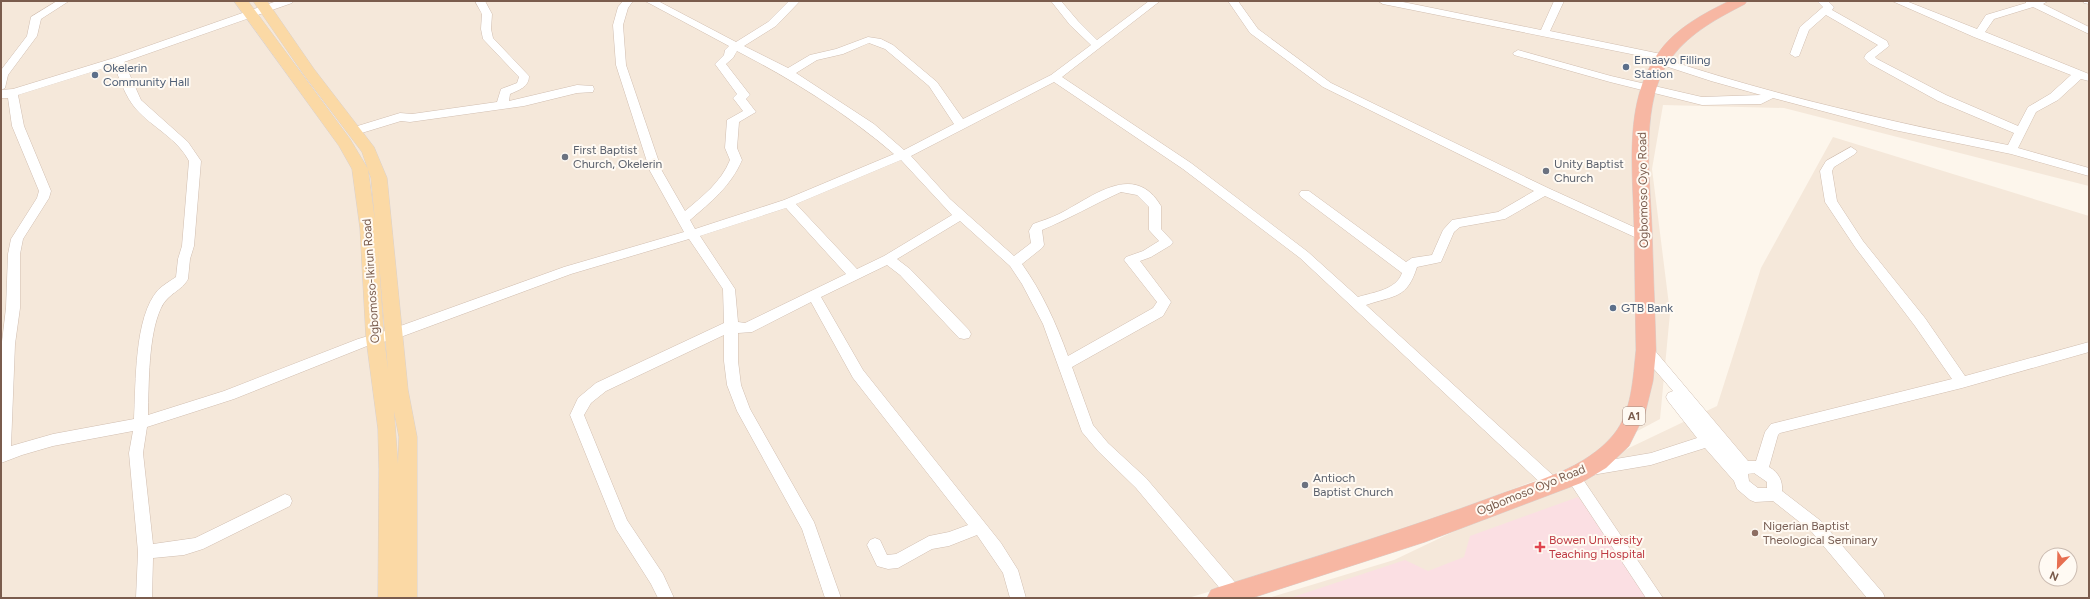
<svg xmlns="http://www.w3.org/2000/svg" width="2090" height="599" font-family="Figtree,sans-serif">
	<style>
		.residential { fill: #f5e8da; fill-rule: evenodd }
		.medical { fill: #fbdfe3 }
		.lines { fill: none; stroke-linecap: round; stroke-linejoin: round }
		.minor-casing { stroke: #d1beb0; stroke-width: 1 }
		.major-casing { stroke: #dad1cd; stroke-width: 1 }
		.highway-casing { stroke: #dad1cd; stroke-width: 1 }
		.minor { fill: #fff; fill-rule: evenodd }
		.major { fill: #fbd9a5; fill-rule: evenodd }
		.highway { fill: #f7b7a3; fill-rule: evenodd }
		.service-dot { fill: #5c6f8a; stroke: #fffaf3; stroke-width: 1.5 }
		.worship-dot { fill: #6b7280; stroke: #fffaf3; stroke-width: 1.5 }
		.education-dot { fill: #8d6e63; stroke: #fffaf3; stroke-width: 1.5 }
		.health-dot { fill: #e0444e; stroke: #fffaf3; stroke-width: 1.5 }
		.labels { text-anchor: middle; stroke-width: 4; stroke-linejoin: round; paint-order: stroke }
		.shield { fill: #fffaf3; stroke: #a28b7f; stroke-width: 1 }
		.shield-label { font-size: 11px; font-weight: bold; fill: #7a5c4d }
		.service-label { font-size: 12px; fill: #4e5e75; stroke: #fffaf3; text-anchor: start }
		.worship-label { font-size: 12px; fill: #5b616d; stroke: #fffaf3; text-anchor: start }
		.street-label { font-size: 12px; fill: #7a5c4d; stroke: #fffaf3 }
		.education-label { font-size: 12px; fill: #785e54; stroke: #fffaf3; text-anchor: start }
		.health-label { font-size: 12px; fill: #be3a42; stroke: #fffaf3; text-anchor: start }
	</style>
	<rect width="100%" height="100%" fill="#fdf6ec"/>
	<g class="residential">
		<polygon points="1,1 2089,1 2089,186 1784,108 1663,105 1652,169 1670,313 1660,419 1566,469 1350,550 1188,598 1,598"/>
		<path d="M1833 137 2089 216V598H1268L1394 560 1717 406 1761 268ZM2046 555H2070V579H2046Z"/>
	</g>
	<polygon class="medical" points="1578,497 1588,510 1647,598 1290,598 1405,560 1428,571 1464,557 1470,536"/>
	<g class="lines">
		<g class="minor-casing">
			<g id="minor">
				<polygon points="57,1 69,1 41,19 37,36 8,75 5,88 1,90 1,70 27,36 31,17"/>
				<path d="M277 1H293L292 3 124 62 141 100 188 142 201 161 194 246 190 259 188 279C182 291 168 293 161 308 148 336 149 384 148 415L224 391 358 339 392 329 564 267 684 232 650 171 616 65 613 25 618 7 623 1H633L628 8 623 25 626 65 662 171 685 211C703 196 721 182 730 160L725 148 727 120 743 111 733 98 737 94 715 64 724 55 725 50 729 46 645 1H658L736 42 768 22 789 1H800L776 26 744 46 788 68 810 55 836 49 868 37 881 39 893 45 937 82 963 119 1051 75 1091 45 1070 25 1051 1H1061L1078 21 1097 40 1149 1H1160L1062 77 1191 163 1308 252 1358 297C1374 292 1396 290 1402 273L1301 197 1299 194 1301 191H1309L1406 262 1412 258 1432 255 1443 230 1452 220 1498 212 1534 191 1323 87 1250 33 1228 1H1238L1258 29 1331 83 1548 188 1647 233 1649 236 1647 239H1639L1545 196 1505 219 1460 227 1454 232 1441 262 1417 267C1407 299 1395 295 1366 305L1556 478 1558 483 1556 488 1551 489 1546 488 1300 258 1183 169 1054 82 911 156 950 199 1014 256 1031 243 1029 231 1033 224C1041 221 1051 218 1059 214 1091 198 1134 160 1161 206V229L1173 242 1171 245 1151 257 1140 261 1171 302 1163 316 1072 367 1093 425 1108 443 1146 478 1240 588 1242 593 1240 598H1228L1136 488 1098 451 1082 432 1043 324 1022 284 1010 266 960 221 897 259 910 269 969 330 971 334 969 338 964 339 959 338 900 275 887 265 821 297 863 370 1001 543 1018 570 1026 598H1010L1003 573 977 535 949 546 932 549 898 568 888 569 877 566 867 545 870 540 875 538 880 540 887 555 896 554 929 536 949 532 968 525 853 378 811 302 752 332 738 333V361L741 385 750 409 814 522 841 598H825L802 529 737 411 727 385 724 361V335L606 391 591 403 584 415 627 520 663 574 674 598H658L651 584 616 529 570 415 578 398 596 383 724 323 723 289 689 239 571 274 398 338 367 346 234 399 147 427 143 453 153 544 195 538 285 494 290 496 292 501 290 506 203 549 184 555 153 558 152 598H136L138 552 129 453 133 431 53 446 22 455 1 463V350L6 308 8 254 11 239 37 198 39 191 12 126 8 98H1V90L13 89 114 58ZM869 43 885 49 929 86 954 124 904 150 874 124 796 73 817 60 843 54ZM737 51C793 80 846 113 894 154L784 200 695 229 690 220C711 202 731 186 742 160L737 148 739 122 756 112 746 99 750 95 726 64 733 58ZM114 65C120 80 125 96 136 109 153 128 177 138 189 161L182 246 178 259 176 277C170 281 163 285 158 290 134 317 136 383 134 419L53 434 11 446 15 344 20 308V254L23 239 49 198 51 191 24 126 18 95ZM901 160 952 215 884 256 857 269 796 204ZM1121 192 1137 195 1149 207V230L1159 241 1143 251 1126 257 1124 260 1157 302 1153 308 1068 356C1056 323 1042 292 1022 264L1042 248 1044 245 1042 230C1069 219 1094 204 1121 192ZM786 208 846 274 745 323 738 322 735 289 700 236Z"/>
				<path d="M475 1H485L492 14 491 29 493 38 529 76C529 87 519 90 510 94L509 101 577 85 593 86 594 89 593 92 577 93 524 106 410 122 401 121 355 135 351 134 349 131 351 128 400 113 412 114 497 102 501 89 517 83 519 77 483 39 481 29 482 14Z"/>
				<path d="M1378 1H1398L1541 30 1554 1H1564L1550 31 1661 54 1665 55V59C1777 96 1892 122 2008 145L2014 133 1938 101 1869 63 1864 58 1866 54 1878 45 1826 15 1809 30 1799 56 1795 57 1790 54 1800 27 1823 7 1817 1H1828L1834 7 1832 10 1887 41 1889 46 1875 57 1877 59 1946 95 2018 126 2028 107 2050 94 2071 75 1974 37 1892 1H1906L1977 29 1986 15 2026 3V1H2048L2043 4 2089 27V34L2033 7 1994 19 1985 32 2089 74V81L2081 79 2058 100 2036 112 2018 148 2089 168V176L2011 154 1894 130 1773 98 1761 104 1702 105 1610 82 1514 55 1513 53 1518 50 1611 76 1702 97 1761 95 1711 81 1656 63V59L1383 4Z"/>
				<polygon points="2083,1 2089,1 2089,4 2084,3"/>
				<path d="M1851 147 1857 151 1855 154 1834 167 1832 171 1837 201 1863 241 1925 318 1965 376 2089 342V352L1962 388 1780 433 1778 435 1769 467C1778 472 1783 480 1782 491L1821 521 1883 593 1885 598H1867L1811 531 1773 501 1755 502 1750 500 1737 489 1734 481 1705 448 1651 465 1592 475 1587 473 1585 469 1587 465 1592 463 1651 453 1697 438 1668 401 1666 397 1668 393 1673 391 1641 354 1639 350 1641 346 1646 345 1651 346 1748 461H1756L1765 432 1771 424 1952 379 1915 326 1855 247 1825 202 1820 171 1826 161ZM1754 473 1767 482V488H1758L1749 481 1748 474Z"/>
				<polygon points="1573,470 1578,472 1663,598 1646,598 1568,480 1566,476 1568,472"/>
			</g>
		</g>
		<g class="major-casing">
			<path id="major" d="M234 1H248L350 139 368 169 375 221 371 178 362 152 304 75 253 1H267L314 69 374 147 387 178 408 390 417 437V598H378L379 469 378 429 366 338 360 228 352 169 339 146ZM378 249 388 370 384 338ZM394 411 399 437 398 464Z"/>
		</g>
		<g class="highway-casing">
			<path id="highway" d="M1729 1H1747L1745 4C1718 18 1691 32 1672 57 1639 99 1650 178 1652 229 1653 269 1655 310 1656 350L1653 381 1645 414 1629 446 1606 468 1581 483 1425 542 1252 598H1207L1211 590 1219 587C1311 558 1404 530 1495 496 1535 481 1586 469 1614 434 1632 412 1633 377 1636 350 1635 309 1635 267 1634 226 1633 169 1623 101 1659 52 1676 28 1703 14 1729 1Z"/>
		</g>
		<use href="#minor" class="minor"/>
		<use href="#major" class="major"/>
		<use href="#highway" class="highway"/>
	</g>
	<g class="service-dot">
		<circle cx="1626" cy="67" r="4"/>
		<circle cx="95" cy="75" r="4"/>
		<circle cx="1613" cy="308" r="4"/>
	</g>
	<g class="worship-dot">
		<circle cx="565" cy="157" r="4"/>
		<circle cx="1546" cy="171" r="4"/>
		<circle cx="1305" cy="485" r="4"/>
	</g>
	<circle class="education-dot" cx="1755" cy="533" r="4"/>
	<path class="health-dot" d="M1538 541h4v4h4v4h-4v4h-4v-4h-4v-4h4z"/>
	<g class="labels">
		<rect class="shield" x="1623" y="407" width="22" height="18" rx="3"/>
		<g class="shield-label">
			<text x="1634" y="420">A1</text>
		</g>
		<g class="service-label">
			<text x="1634" y="64">Emaayo Filling<tspan x="1634" dy="14">Station</tspan></text>
			<text x="103" y="72">Okelerin<tspan x="103" dy="14">Community Hall</tspan></text>
			<text x="1621" y="312">GTB Bank</text>
		</g>
		<g class="worship-label">
			<text x="573" y="154">First Baptist<tspan x="573" dy="14">Church, Okelerin</tspan></text>
			<text x="1554" y="168">Unity Baptist<tspan x="1554" dy="14">Church</tspan></text>
			<text x="1313" y="482">Antioch<tspan x="1313" dy="14">Baptist Church</tspan></text>
		</g>
		<g class="street-label">
			<text transform="translate(1643 190) rotate(-91)" y="4">Ogbomoso Oyo Road</text>
			<text transform="translate(371 281) rotate(-94)" y="4">Ogbomoso-Ikirun Road</text>
			<text transform="translate(1531 490) rotate(-22)" y="4">Ogbomoso Oyo Road</text>
		</g>
		<g class="education-label">
			<text x="1763" y="530">Nigerian Baptist<tspan x="1763" dy="14">Theological Seminary</tspan></text>
		</g>
		<g class="health-label">
			<text x="1549" y="544">Bowen University<tspan x="1549" dy="14">Teaching Hospital</tspan></text>
		</g>
	</g>
	<rect width="2090" height="599" fill="none" stroke="#7a5c4d" stroke-width="4"/>
	<g transform="translate(2058 567) rotate(203)"><circle r="19" fill="#fffaf3" stroke="#cabbb1"/>
	<path d="M0-3L7 15L0 10L-7 15Z" fill="#e76f51"/>
	<text y="-6" font-size="11" font-weight="bold" text-anchor="middle" fill="#7a5c4d">N</text>
	</g>
</svg>
